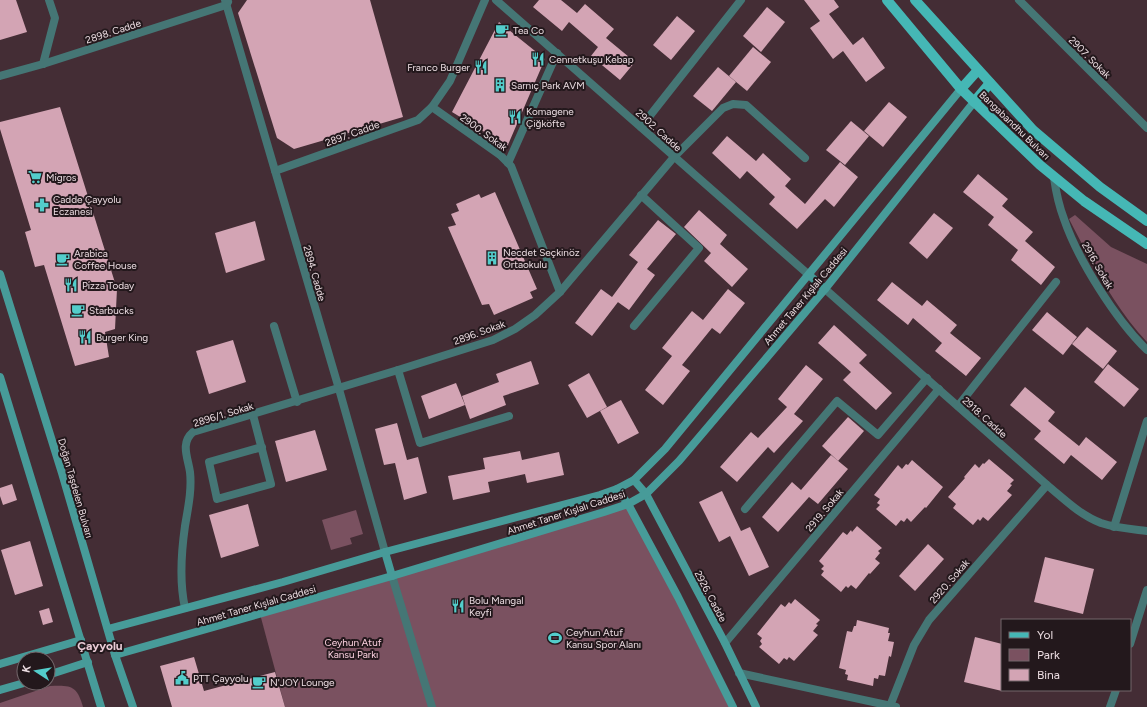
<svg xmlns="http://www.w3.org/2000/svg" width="1147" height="707" font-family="Figtree,sans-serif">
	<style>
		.green { fill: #7a5160 }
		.building { fill: #d3a4b4 }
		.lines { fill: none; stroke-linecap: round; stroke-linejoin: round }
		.street { stroke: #457675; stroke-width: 8 }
		.secondary { stroke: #479b99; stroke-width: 8 }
		.primary { stroke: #45b7b5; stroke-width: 10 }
		.labels { text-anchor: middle; stroke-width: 4; stroke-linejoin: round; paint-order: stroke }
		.poi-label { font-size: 10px; fill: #ecdde2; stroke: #23181c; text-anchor: start }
		.street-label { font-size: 10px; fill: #ecdde2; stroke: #23181c }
		.park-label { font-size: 10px; fill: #fdd1e0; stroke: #23181c }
		.quarter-label { font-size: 12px; font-weight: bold; fill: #e9cbd5; stroke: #23181c }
	</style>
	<rect width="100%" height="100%" fill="#442d35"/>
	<g class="green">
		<path d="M1075 215 1111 247 1147 264V342C1114 307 1091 261 1069 219Z"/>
		<polygon points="628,504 733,707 285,707 260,614"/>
		<polygon points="356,510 363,534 350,538 352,544 331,550 322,520"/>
		<path d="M50 686C72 685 77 686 83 707H0V703Z"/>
	</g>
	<g class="building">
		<polygon points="0,0 16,0 27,32 0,40"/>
		<polygon points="247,0 370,0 403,117 294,149 277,138 238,13"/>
		<polygon points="539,0 561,0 577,13 585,4 614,29 606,38 635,62 620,80 591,56 598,47 569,22 562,31 533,7"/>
		<polygon points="804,0 834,0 839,7 829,14 853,45 863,37 885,68 866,82 843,51 833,59 810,28 820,21"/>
		<polygon points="767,7 785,22 761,52 743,36"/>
		<polygon points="677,16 695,31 671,60 653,45"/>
		<polygon points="499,22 545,59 507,147 480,129 452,112"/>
		<polygon points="753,47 771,62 747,91 729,76"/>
		<polygon points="718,67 736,82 712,111 693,96"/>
		<polygon points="889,102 907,117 883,147 864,131"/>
		<polygon points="60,107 117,289 115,329 105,332 109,357 75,366 44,265 35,267 25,232 31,230 0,129 0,122"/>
		<polygon points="851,121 869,136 845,165 826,150"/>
		<polygon points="727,136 756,161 763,153 791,179 785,186 805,204 840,162 858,177 834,207 825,199 797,229 769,204 775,197 747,171 740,179 712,153"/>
		<polygon points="978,174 1008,199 1002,206 1033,232 1025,241 1055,267 1041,285 1011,260 1018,250 988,225 994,217 963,192"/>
		<polygon points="495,192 537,289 530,292 533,298 494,315 489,304 482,305 448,227 456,225 451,214 459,211 456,204 479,194 481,198"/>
		<polygon points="699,210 727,235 720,244 748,269 732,287 704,261 711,253 684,227"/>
		<polygon points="934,213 953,228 927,259 909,243"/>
		<polygon points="658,220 676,234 647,269 655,275 629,310 615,300 618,302 592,336 575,323 601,289 612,297 638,262 629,255"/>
		<polygon points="255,221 265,260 226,273 215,233"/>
		<polygon points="892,282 922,306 927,300 957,325 950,333 981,358 966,376 935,351 942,343 913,318 908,325 877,300"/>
		<polygon points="728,289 745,303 720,334 712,328 682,365 690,371 663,405 645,390 672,356 662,348 692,311 703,320"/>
		<polygon points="1047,312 1077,337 1063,355 1032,330"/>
		<polygon points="834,325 867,355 859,363 892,393 876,410 843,380 851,372 818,343"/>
		<polygon points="1087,327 1117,351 1103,369 1072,344"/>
		<polygon points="233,340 246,382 209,394 196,351"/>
		<polygon points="531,361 539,384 503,396 506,405 470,419 462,396 499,382 496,374"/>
		<polygon points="1108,364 1139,389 1124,407 1094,382"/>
		<polygon points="806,365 823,379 794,414 803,421 774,453 768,447 737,482 720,467 751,432 758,438 787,407 778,399"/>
		<polygon points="589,373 607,407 587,418 568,385"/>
		<polygon points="456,383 465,405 429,419 421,396"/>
		<polygon points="1025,387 1055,412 1048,421 1079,446 1086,437 1117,462 1102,480 1071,455 1064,464 1034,439 1041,431 1010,405"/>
		<polygon points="621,400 639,433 618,444 600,411"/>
		<polygon points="848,417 864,431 838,461 822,446"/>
		<polygon points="397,423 407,460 418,457 427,493 404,500 395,463 384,465 375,429"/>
		<polygon points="315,430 327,470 286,482 275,441"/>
		<polygon points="520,451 522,460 559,452 564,475 527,483 525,474 488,482 490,492 453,500 448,476 485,469 483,458"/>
		<polygon points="831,455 848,469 818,504 809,497 778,532 762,517 792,482 801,490"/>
		<polygon points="989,459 1014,480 1010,484 1012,485 1007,491 1012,495 988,521 983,517 980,521 978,519 973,525 953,508 956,504 948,497 965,478 964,477 975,464 979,468 983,463 984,464"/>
		<polygon points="912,460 943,487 926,508 925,507 911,522 907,518 904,522 901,520 896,526 876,509 880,505 877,503 880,499 874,495 898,465 902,469 906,464 908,465"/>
		<polygon points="12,484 17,500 3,505 0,496 0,488"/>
		<polygon points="722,491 741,531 750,527 769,567 749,576 730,536 719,542 699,502"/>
		<polygon points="248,504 259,546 221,558 209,515"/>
		<polygon points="857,526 882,548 878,551 880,553 875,559 880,563 870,574 869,573 856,589 851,585 848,588 846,586 841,592 821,575 824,571 821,569 824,566 819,561 843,532 847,535 851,530 852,532"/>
		<polygon points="30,541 43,586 15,595 1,550"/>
		<polygon points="928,544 944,559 915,591 899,576"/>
		<polygon points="1045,557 1094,569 1083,614 1034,602"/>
		<polygon points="795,599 820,620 816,624 818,625 813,631 818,635 794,661 789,657 787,660 784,658 779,664 759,647 762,644 760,641 762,638 757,634 781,604 785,607 789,602 791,604"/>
		<polygon points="49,608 53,622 43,625 39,611"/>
		<polygon points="857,620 889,628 888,633 890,633 888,641 894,642 891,657 889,656 885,676 879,675 878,679 874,678 873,686 847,680 848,675 845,674 846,670 839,668 847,631 852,632 854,626 856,626"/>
		<polygon points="975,637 1002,644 1002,691 964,682"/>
		<polygon points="194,657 204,691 275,672 285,707 172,707 160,666"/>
	</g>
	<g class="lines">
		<g class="street">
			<polyline points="225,0 339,389 385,552"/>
			<polyline points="485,0 450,81 432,107 500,155 511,166 560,292"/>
			<polyline points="496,0 809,275"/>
			<polyline points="1019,0 1147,128"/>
			<polyline points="43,64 55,18 49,0"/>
			<polyline points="0,76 43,64 226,5 228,2"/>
			<polyline points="641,127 741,0"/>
			<polyline points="508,163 557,53"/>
			<polyline points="275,171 418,120 432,107"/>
			<path d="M1054 178C1056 192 1059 206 1064 219 1078 260 1116 320 1147 350"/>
			<path d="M825 289 1047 485C1064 499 1080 515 1101 523 1116 528 1131 529 1147 531"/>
			<polyline points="274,326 297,402"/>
			<polyline points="634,326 699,248 641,195"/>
			<polyline points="398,370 420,443 509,416"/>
			<polyline points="958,406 1056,282"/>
			<polyline points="253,415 271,484 217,499 209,462 262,447"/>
			<polyline points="745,509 837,401 878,435 927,378"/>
			<polyline points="1114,527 1147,421"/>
			<polyline points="392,576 432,707"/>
			<path d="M185 608C179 581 181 554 185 526 188 508 192 490 190 472 188 458 180 443 193 432L398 370 493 340 515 329 535 315 560 292 674 157 723 108 733 104 746 105 805 158"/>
			<polyline points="725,643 939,389"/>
			<polyline points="1130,644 1147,590"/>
			<polyline points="739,673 896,707"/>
			<polyline points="890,706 914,645 929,620 1047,485"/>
			<polyline points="1110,707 1116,690"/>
		</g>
		<g class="secondary">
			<polyline points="0,274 62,473 115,655 133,707"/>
			<polyline points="809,275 825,289"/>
			<polyline points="0,377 101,707"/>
			<polyline points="634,480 646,494 725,643 756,707"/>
			<polyline points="617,489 628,504 678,597 733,707"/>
			<polyline points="385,552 392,576"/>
			<polyline points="108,629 283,582 385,552 600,495 617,489 634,480 665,449 961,89"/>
			<polyline points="115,655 392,576 604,512 628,504 646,494 679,461 825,289 974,102"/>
			<polyline points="0,664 81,640"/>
			<polyline points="48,675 88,662"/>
			<polyline points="0,690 24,683"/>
		</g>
		<g class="primary">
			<polyline points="887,0 961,89 1040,165 1084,201 1147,244"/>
			<polyline points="915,0 1033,130 1100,187 1147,221"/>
			<polyline points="961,89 978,70"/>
			<polyline points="974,102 990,83"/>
		</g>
	</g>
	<defs>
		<g id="cafe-bare" transform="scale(1.08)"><path d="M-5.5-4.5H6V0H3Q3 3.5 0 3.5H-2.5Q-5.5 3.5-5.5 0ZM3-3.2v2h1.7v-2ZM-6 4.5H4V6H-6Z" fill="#53cdcb" stroke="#23181c" stroke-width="2.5" paint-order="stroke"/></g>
		<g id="restaurant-bare" transform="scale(1.08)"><path d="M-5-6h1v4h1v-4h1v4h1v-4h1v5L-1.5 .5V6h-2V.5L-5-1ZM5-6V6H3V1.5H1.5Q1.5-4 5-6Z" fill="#53cdcb" stroke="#23181c" stroke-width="2.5" paint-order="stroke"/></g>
		<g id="building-bare" transform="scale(1.08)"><path d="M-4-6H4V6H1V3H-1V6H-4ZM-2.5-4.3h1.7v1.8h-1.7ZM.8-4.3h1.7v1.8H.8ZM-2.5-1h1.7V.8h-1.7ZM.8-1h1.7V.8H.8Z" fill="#53cdcb" stroke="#23181c" stroke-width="2.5" paint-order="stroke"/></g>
		<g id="supermarket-bare" transform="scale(1.08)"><path d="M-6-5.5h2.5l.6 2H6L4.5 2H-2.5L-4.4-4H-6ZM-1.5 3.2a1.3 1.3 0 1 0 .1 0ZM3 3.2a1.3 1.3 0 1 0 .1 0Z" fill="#53cdcb" stroke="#23181c" stroke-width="2.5" paint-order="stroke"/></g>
		<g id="pharmacy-bare" transform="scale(1.08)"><path d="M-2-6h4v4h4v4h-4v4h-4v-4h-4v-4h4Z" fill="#53cdcb" stroke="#23181c" stroke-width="2.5" paint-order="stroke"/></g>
		<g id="stadium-bare" transform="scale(1.08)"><path d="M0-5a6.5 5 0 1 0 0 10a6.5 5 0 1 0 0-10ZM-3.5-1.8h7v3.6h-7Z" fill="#53cdcb" stroke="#23181c" stroke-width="2.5" paint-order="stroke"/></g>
		<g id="civic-bare" transform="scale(1.08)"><path d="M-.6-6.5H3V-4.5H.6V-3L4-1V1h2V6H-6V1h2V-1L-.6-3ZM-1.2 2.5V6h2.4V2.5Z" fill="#53cdcb" stroke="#23181c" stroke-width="2.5" paint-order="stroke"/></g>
	</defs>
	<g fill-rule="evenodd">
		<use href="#cafe-bare" x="502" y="30"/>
		<use href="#restaurant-bare" x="538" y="59"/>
		<use href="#restaurant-bare" x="481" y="67"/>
		<use href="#building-bare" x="500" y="85"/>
		<use href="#restaurant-bare" x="515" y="117"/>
		<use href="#supermarket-bare" x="35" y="177"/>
		<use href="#pharmacy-bare" x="42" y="205"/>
		<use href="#building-bare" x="492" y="258"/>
		<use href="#cafe-bare" x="63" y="259"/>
		<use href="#restaurant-bare" x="71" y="285"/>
		<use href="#cafe-bare" x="78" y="310"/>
		<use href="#restaurant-bare" x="85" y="337"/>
		<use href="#restaurant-bare" x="458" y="606"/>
		<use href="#stadium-bare" x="555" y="638"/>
		<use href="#civic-bare" x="182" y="678"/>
		<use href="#cafe-bare" x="259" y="682"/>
	</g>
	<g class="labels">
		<g class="poi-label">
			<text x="513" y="34">Tea Co</text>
			<text x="549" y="63">Cennetkuşu Kebap</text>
			<text x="470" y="71" text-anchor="end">Franco Burger</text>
			<text x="511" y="89">Sarnıç Park AVM</text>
			<text x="526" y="115">Komagene<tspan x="526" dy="12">Çiğköfte</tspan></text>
			<text x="46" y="181">Migros</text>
			<text x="53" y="203">Cadde Çayyolu<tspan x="53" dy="12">Eczanesi</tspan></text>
			<text x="503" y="256">Necdet Seçkinöz<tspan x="503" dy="12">Ortaokulu</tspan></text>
			<text x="74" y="257">Arabica<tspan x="74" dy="12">Coffee House</tspan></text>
			<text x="82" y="289">Pizza Today</text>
			<text x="89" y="314">Starbucks</text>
			<text x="96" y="341">Burger King</text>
			<text x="469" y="604">Bolu Mangal<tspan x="469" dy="12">Keyfi</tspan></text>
			<text x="566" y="636">Ceyhun Atuf<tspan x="566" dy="12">Kansu Spor Alanı</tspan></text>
			<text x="193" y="682">PTT Çayyolu</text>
			<text x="270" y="686">N'JOY Lounge</text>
		</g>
		<g class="street-label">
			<text transform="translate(113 31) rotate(-18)" y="4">2898. Cadde</text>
			<text transform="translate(1090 57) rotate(45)" y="4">2907. Sokak</text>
			<text transform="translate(1015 125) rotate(44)" y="4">Bangabandhu Bulvarı</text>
			<text transform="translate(659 130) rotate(42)" y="4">2902. Cadde</text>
			<text transform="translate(484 132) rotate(36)" y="4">2900. Sokak</text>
			<text transform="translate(352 133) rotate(-20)" y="4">2897. Cadde</text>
			<text transform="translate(1098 265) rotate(60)" y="4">2916. Sokak</text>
			<text transform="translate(315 273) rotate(74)" y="4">2894. Cadde</text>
			<text transform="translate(805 296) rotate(-50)" y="4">Ahmet Taner Kışlalı Caddesi</text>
			<text transform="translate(479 332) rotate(-20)" y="4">2896. Sokak</text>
			<text transform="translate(223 414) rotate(-17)" y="4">2896/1. Sokak</text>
			<text transform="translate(985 417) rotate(42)" y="4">2918. Cadde</text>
			<text transform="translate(76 488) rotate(74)" y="4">Doğan Taşdelen Bulvarı</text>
			<text transform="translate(824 510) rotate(-50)" y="4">2919. Sokak</text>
			<text transform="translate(566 512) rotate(-18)" y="4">Ahmet Taner Kışlalı Caddesi</text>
			<text transform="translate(949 581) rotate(-49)" y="4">2920. Sokak</text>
			<text transform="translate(711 596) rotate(62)" y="4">2926. Cadde</text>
			<text transform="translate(256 605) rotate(-16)" y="4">Ahmet Taner Kışlalı Caddesi</text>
		</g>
		<g class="park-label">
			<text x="353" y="646">Ceyhun Atuf<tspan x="353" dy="12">Kansu Parkı</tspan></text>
		</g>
		<g class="quarter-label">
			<text x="100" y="650">Çayyolu</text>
		</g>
	</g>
	<rect x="1001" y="619" width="130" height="72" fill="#23181c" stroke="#73676b"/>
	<rect x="1009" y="632" width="20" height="6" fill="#45b7b5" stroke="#73676b"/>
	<text x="1037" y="639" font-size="12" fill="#ecdde2">Yol</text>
	<rect x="1009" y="649" width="20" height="12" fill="#7a5160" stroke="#73676b"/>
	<text x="1037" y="659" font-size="12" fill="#ecdde2">Park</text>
	<rect x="1009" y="669" width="20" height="12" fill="#d3a4b4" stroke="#73676b"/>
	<text x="1037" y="679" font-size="12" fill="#ecdde2">Bina</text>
	<g transform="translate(36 671) rotate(282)"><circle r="19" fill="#23181c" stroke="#73676b"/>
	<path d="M0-3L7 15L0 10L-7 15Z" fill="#53cdcb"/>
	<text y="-6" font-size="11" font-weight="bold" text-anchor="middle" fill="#ecdde2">K</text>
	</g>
</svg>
